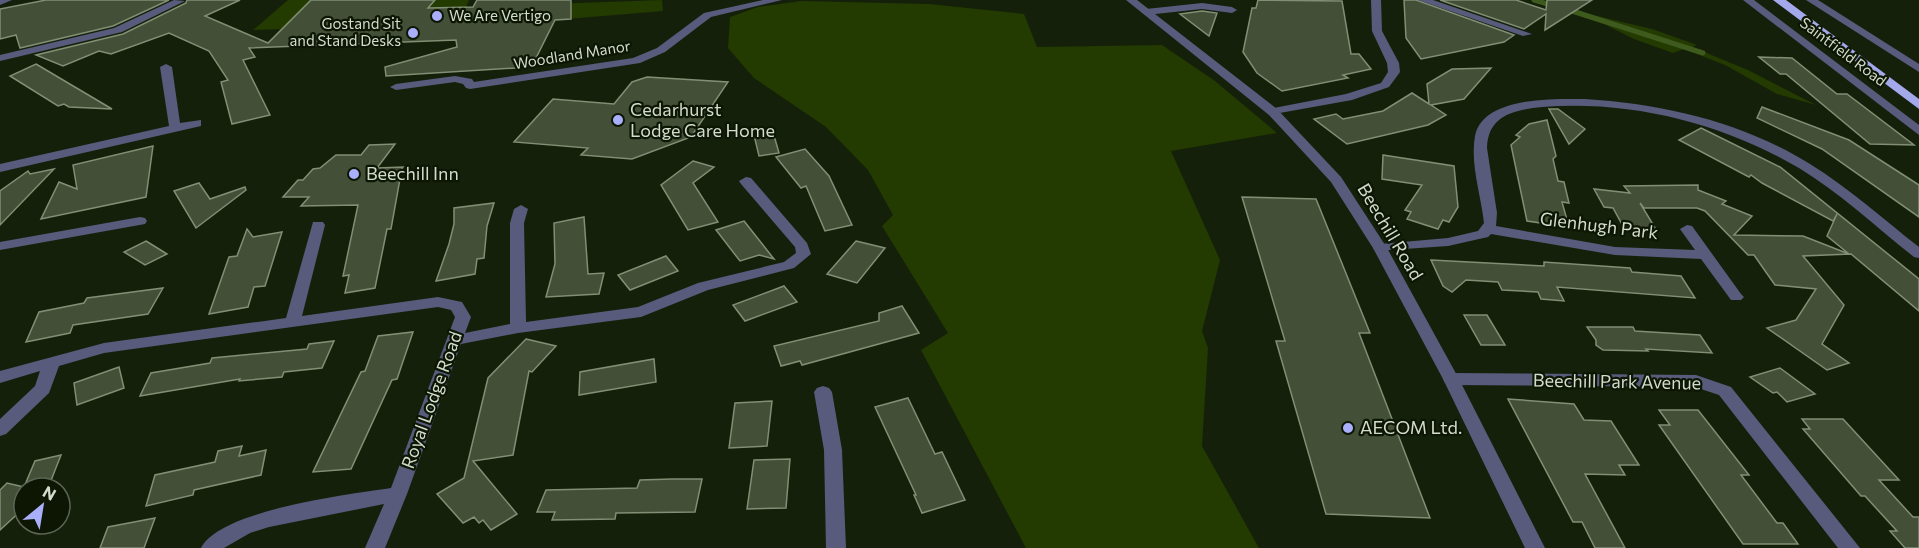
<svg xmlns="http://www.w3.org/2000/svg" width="1919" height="548" font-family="Commissioner,sans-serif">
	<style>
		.green { fill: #233a00 }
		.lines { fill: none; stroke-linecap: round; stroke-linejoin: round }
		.stream { stroke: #3e5a1c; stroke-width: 5 }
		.building { fill: #434f37; stroke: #818f75; stroke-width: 1.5 }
		.minor { fill: #595b7c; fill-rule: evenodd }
		.tertiary { fill: #595b7c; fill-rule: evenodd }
		.trunk { fill: #a4a9ec; fill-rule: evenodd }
		.poi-dot { fill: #aaaffb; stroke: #0c1603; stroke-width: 2 }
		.labels { text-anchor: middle; stroke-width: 4.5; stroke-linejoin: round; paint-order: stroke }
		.far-poi-label { font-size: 15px; fill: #d3dbcd; stroke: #0c1603; text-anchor: start }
		.far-street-label { font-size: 15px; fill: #d3dbcd; stroke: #0c1603 }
		.poi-label { font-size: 18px; fill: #d3dbcd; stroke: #0c1603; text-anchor: start }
		.street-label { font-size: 18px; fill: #d3dbcd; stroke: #0c1603 }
	</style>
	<rect width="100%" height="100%" fill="#15200a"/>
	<g class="green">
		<polygon points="288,0 469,0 466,7 662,0 663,11 555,20 253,30"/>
		<polygon points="1530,0 1652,29 1697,45 1692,47 1748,70 1816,105 1777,94 1725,65 1684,49 1673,53 1634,39 1604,24"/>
		<polygon points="801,1 929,4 1024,14 1037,47 1162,45 1215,81 1277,133 1171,151 1220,260 1202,331 1208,348 1202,446 1259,548 1026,548 921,350 948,333 882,226 893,215 868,170 826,127 754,78 728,48 730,17 758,7"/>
	</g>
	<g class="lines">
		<g class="stream">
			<polyline points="1534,0 1555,6"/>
			<polyline points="1566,9 1703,53"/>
		</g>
	</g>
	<g class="building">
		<polygon points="46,0 169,0 113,26 20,48 16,35 0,39 0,9"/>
		<polygon points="187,0 240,0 205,16 268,43 311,0 435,0 428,8 473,7 477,0 571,0 571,19 555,20 533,64 518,65 516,68 386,76 385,67 457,47 456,40 249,48 255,57 243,60 270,115 232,124 221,82 228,80 209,51 169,33 111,54 99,51 63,66 36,55 123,34 186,3"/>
		<polygon points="1258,0 1342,1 1351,54 1359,54 1371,69 1343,75 1348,78 1282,91 1257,73 1243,52 1252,8 1256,8"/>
		<polygon points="1404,0 1416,0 1514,35 1504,42 1421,59 1406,38"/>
		<polygon points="1440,0 1516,0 1546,10 1547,0 1592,0 1545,30 1546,14 1524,29"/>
		<polygon points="1202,11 1217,13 1209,36 1180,14"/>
		<polygon points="1759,57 1792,58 1837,94 1847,94 1914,145 1870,144 1786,74 1780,74"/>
		<polygon points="36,64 112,109 69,107 64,104 58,106 10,76"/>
		<polygon points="1491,68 1464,99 1431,105 1446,115 1428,125 1347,144 1314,119 1336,114 1343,119 1383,111 1412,93 1429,104 1427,84 1452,69"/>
		<polygon points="647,77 728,82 691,137 632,159 581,155 588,148 514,142 553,99 614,104 632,82"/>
		<polygon points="1762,107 1849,140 1919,185 1919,217 1822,149 1757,118"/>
		<polygon points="1549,109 1558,109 1585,129 1569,144"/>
		<polygon points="1547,120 1556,156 1553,159 1558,181 1564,182 1569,203 1562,202 1569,227 1527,221 1511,145 1520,137 1516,135 1529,124"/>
		<polygon points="1701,128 1780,167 1919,279 1919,311 1851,254 1803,256 1844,305 1822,344 1849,363 1827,370 1767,328 1796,320 1816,289 1775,285 1754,255 1748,255 1705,211 1697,208 1644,208 1640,203 1657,231 1624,228 1613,208 1604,207 1594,189 1630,193 1624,186 1698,185 1698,190 1726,201 1722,204 1752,216 1734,235 1803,236 1849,254 1827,236 1837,214 1833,221 1762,183 1751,175 1749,177 1679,140"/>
		<polygon points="773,132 779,153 759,156 754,135"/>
		<polygon points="395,144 377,168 403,167 395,179 400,179 391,229 387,229 375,288 345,293 349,275 343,276 358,205 301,206 309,197 283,197 298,180 303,180 313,169 320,168 336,155 361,155 369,145"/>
		<polygon points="153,146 146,197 41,219 59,182 77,189 73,165"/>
		<polygon points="805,149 829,176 852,225 825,231 806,186 801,188 776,157"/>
		<polygon points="1383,155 1454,166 1458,207 1449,222 1443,220 1438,229 1407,219 1411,212 1405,210 1422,185 1382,179"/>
		<polygon points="693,161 714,167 693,183 718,222 688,230 661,185"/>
		<polygon points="54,169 0,225 0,191 28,171 30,174"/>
		<polygon points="199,183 210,199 245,187 246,190 196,228 174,191"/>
		<polygon points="1242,197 1316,199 1370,333 1359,333 1430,518 1326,514 1276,341 1285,341"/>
		<polygon points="494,203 487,226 484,258 477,259 475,274 436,281 449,244 454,224 454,208"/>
		<polygon points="584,217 588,274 604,273 599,294 546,297 555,264 554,223"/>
		<polygon points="744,221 774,259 759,255 740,261 716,230"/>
		<polygon points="247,229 253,237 282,232 265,286 254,287 248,307 209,314 229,257 237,256"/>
		<polygon points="146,241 167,254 145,265 124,252"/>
		<polygon points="856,241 885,248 857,283 827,274"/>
		<polygon points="666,256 678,271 630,290 618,275"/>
		<polygon points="1431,260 1544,266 1544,262 1630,268 1632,272 1681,276 1695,298 1557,287 1564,301 1541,299 1538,292 1502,290 1498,282 1466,280 1452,292 1443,286"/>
		<polygon points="784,286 797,302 745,321 733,305"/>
		<polygon points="163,288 148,314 73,325 70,333 26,342 39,312 84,303 87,298"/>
		<polygon points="902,306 919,333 802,365 800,361 781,366 774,346 879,321 879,313"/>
		<polygon points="1464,315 1487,315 1505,345 1481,345"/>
		<polygon points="1587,327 1633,327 1635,331 1700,335 1712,353 1646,349 1648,351 1603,350 1596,345 1596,340"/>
		<polygon points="413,332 397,379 392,380 351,469 313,472 361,372 365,371 378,336"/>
		<polygon points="526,339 556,346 532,372 529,371 513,455 473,461 517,514 491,530 483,520 479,523 474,517 463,523 437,494 464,478 488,378"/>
		<polygon points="334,341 322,368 284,372 282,377 239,381 240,379 140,396 151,373 210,363 212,358 307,349 309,344"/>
		<polygon points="654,359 656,382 579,395 580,372"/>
		<polygon points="119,367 124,388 77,405 74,383"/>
		<polygon points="1780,368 1815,394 1787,402 1777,392 1773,393 1750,377"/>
		<polygon points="908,398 935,454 942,452 965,500 922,513 914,495 916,495 875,407"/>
		<polygon points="1508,399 1574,404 1584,420 1611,421 1639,465 1619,465 1625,475 1585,474 1625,548 1595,548 1582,522 1573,522"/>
		<polygon points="772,401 767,446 729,448 735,403"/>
		<polygon points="1659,410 1698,410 1749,475 1741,475 1777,523 1783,523 1798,544 1743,544 1659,425 1670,425"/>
		<polygon points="1802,419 1843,419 1899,480 1879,480 1913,517 1919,517 1919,548 1905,548 1890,531 1897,531 1865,496 1861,496 1803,429 1810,429"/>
		<polygon points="242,446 239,456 266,450 261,475 194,490 193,495 146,506 155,475 215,462 218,451"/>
		<polygon points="61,455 48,488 24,488 24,508 0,530 0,490 7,483 24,487 35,461"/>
		<polygon points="790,459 786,508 747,509 754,460"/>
		<polygon points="672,479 702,479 695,512 616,513 615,519 552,520 555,512 537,512 546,490 637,488 640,480"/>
		<polygon points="155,518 144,548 100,548 108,527"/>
	</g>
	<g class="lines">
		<g class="minor">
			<polygon points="0,0 12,0 0,5"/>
			<polygon points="174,0 185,1 122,32 0,61 0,55 114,28"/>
			<polygon points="763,0 782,0 711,17 665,52 640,63 470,89 466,88 463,84 455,82 396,90 390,87 396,84 455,76 472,79 474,82 633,58 657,48 704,13"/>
			<polygon points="1371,0 1381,0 1382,31 1399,63 1400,72 1389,87 1352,100 1269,115 1269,109 1346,94 1381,83 1388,72 1387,63 1372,31"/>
			<polygon points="1418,0 1433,0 1532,34 1523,36"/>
			<polygon points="1743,0 1754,0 1919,125 1919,135"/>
			<polygon points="1806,0 1818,0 1919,64 1919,72"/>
			<polygon points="1202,3 1232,7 1237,10 1232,13 1202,9 1146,15 1141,12 1146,9"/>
			<polygon points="166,64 172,67 180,123 201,120 201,126 0,172 0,164 169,126 160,67"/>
			<path d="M1585 99C1664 104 1742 122 1810 164 1849 188 1883 219 1919 247V258L1914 257C1876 227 1840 193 1799 168 1722 123 1631 100 1542 107 1514 110 1488 115 1487 148L1497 213 1496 226 1615 247 1695 250 1680 229 1687 225 1692 226 1741 294 1744 297 1741 300H1731L1701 259 1615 255 1491 234 1488 237 1448 246 1375 251 1373 248 1375 245 1380 244 1448 238 1478 231 1484 223C1481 195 1470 164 1475 136 1483 96 1555 99 1585 99Z"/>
			<path d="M746 177 751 178 807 243 811 254 794 268 708 290 641 317 518 333 461 344 407 494 385 548H365L384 504 269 527 250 533 224 548H201C220 510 350 494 391 488L455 317 451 310 438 307 104 353 59 366 49 393 6 434 0 436V419L35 386 40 371 0 383V371L104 343 286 318 313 222H323L325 225 302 316 438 297 462 302 471 317 465 333 510 324V223L514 209 521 205 528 209 524 223 526 322 638 307 698 283 784 262 796 253 795 247 741 184 739 181Z"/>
			<polygon points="140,217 145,218 147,221 145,224 0,250 0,242"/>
			<polygon points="1451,373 1696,375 1731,387 1860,548 1838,548 1719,395 1695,387 1451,385 1445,383 1443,379 1445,375"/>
			<polygon points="823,386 829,388 832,392 842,450 846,548 826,548 824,450 814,392 817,388"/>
		</g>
		<polygon class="tertiary" points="1126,0 1137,0 1277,109 1341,177 1387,248 1459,379 1545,548 1525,548 1443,379 1373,248 1331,182 1269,115"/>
		<polygon class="trunk" points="1773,0 1786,0 1919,99 1919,109"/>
	</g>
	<g class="poi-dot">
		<circle cx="437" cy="16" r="6"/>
		<circle cx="413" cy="33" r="6"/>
		<circle cx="618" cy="120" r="6"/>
		<circle cx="354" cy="174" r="6"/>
		<circle cx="1348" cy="428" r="6"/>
	</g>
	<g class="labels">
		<g class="far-poi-label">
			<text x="449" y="21">We Are Vertigo</text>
			<text x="401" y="29" text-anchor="end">Gostand Sit<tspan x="401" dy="17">and Stand Desks</tspan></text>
		</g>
		<g class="far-street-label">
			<text transform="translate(1843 52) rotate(37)" y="5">Saintfield Road</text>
			<text transform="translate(572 55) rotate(-9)" y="5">Woodland Manor</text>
		</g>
		<g class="poi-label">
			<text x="630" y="116">Cedarhurst<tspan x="630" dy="21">Lodge Care Home</tspan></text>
			<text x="366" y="180">Beechill Inn</text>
			<text x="1360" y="434">AECOM Ltd.</text>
		</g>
		<g class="street-label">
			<text transform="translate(1599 226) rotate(7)" y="6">Glenhugh Park</text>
			<text transform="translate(1390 232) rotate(59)" y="6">Beechill Road</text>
			<text transform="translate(1617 382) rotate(1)" y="6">Beechill Park Avenue</text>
			<text transform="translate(432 400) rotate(-70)" y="6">Royal Lodge Road</text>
		</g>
	</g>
	<g transform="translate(42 506) rotate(30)"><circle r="28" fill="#0c1603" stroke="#5c6554" stroke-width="1.5"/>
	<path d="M0-4.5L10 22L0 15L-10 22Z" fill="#aaaffb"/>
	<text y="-9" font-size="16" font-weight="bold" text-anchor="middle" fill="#d3dbcd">N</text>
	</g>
</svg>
